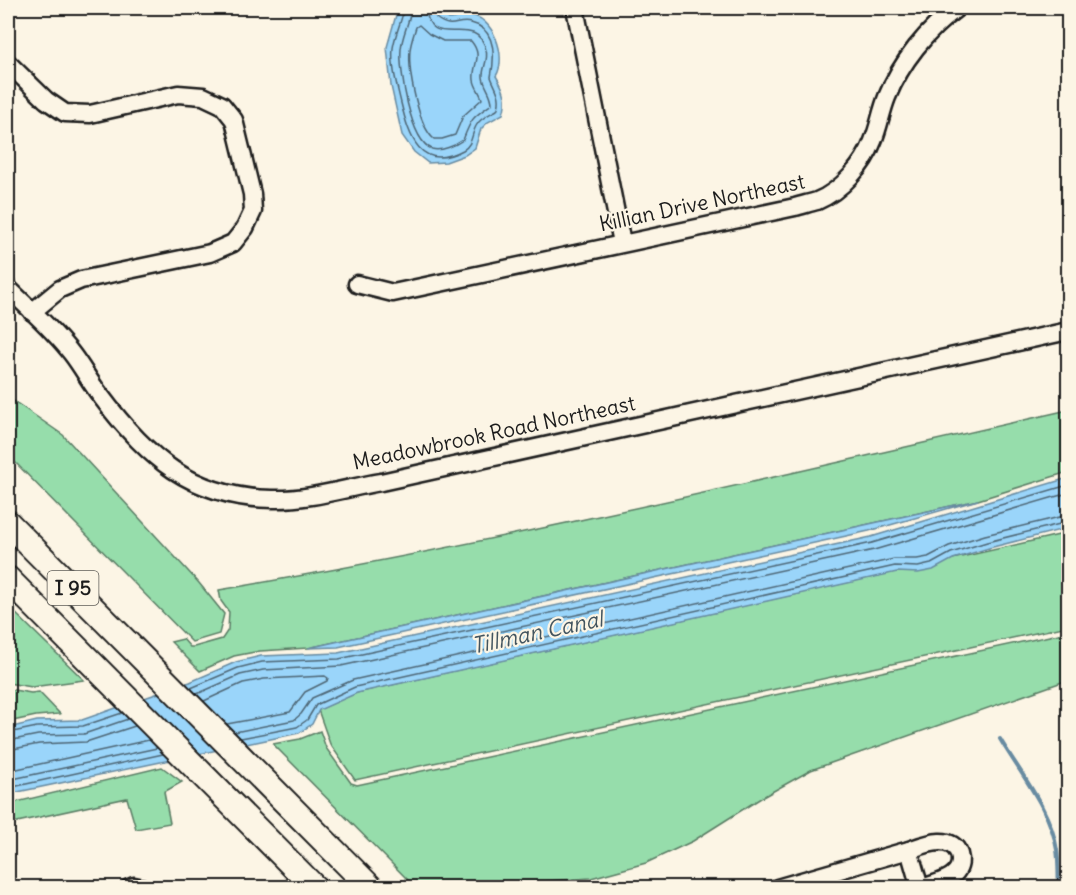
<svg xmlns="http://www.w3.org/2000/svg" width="1076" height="895" font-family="Delius,sans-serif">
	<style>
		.green { fill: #96ddab; stroke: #597c64; stroke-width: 1.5 }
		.water { fill: #9ad5fa; stroke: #688ba1; stroke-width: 1.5 }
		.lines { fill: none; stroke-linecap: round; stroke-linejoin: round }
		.shore { stroke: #4e6675; stroke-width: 1.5 }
		.stream { stroke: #688ba1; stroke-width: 4 }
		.minor-casing { stroke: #1c1c1c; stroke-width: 21 }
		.highway-casing { stroke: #1c1c1c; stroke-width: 28 }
		.minor { stroke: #fcf5e5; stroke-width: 16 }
		.highway { stroke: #fcf5e5; stroke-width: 24 }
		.labels { text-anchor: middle; stroke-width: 4.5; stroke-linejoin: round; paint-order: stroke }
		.shield { fill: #fcf5e5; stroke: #5f5d58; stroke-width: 1.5 }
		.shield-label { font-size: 20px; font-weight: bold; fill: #1c1c1c }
		.street-label { font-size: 21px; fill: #1c1c1c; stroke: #fcf5e5 }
		.water-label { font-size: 22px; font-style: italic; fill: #42545f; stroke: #fcf5e5 }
	</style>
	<rect width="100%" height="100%" fill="#fcf5e5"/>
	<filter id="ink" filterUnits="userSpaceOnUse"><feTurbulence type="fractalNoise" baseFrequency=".0167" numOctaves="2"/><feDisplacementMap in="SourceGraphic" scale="12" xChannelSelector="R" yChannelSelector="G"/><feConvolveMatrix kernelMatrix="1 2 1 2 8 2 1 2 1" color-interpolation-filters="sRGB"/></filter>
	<g filter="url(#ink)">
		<g class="green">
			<polygon points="8,397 63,435 199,583 224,614 219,634 192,642 8,455"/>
			<path d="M1068 410V472L978 500 308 648 260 651 234 656 200 671 171 642 183 639 190 647H194L222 639 228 630 229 612 221 601 219 590C504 542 786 474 1068 410Z"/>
			<polygon points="1068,533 1068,626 355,780 330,744 318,710 356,693"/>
			<polygon points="8,606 84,680 32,687 8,683"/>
			<polygon points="1068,632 1068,680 811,770 761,798 693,841 646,863 591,878 548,881 529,887 415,887 273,744 300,739 320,731 326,748 351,783 357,785"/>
			<polygon points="8,689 31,693 39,692 60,714 36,716 8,722"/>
			<polygon points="162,767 182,782 164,792 170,823 136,829 127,798 8,824 8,804"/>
		</g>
		<g class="water">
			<path d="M398 8H439L441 14 449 19C455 19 462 16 468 15 493 15 508 57 496 76 504 89 508 99 503 114L488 122 481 129 475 148 465 155 446 162 428 163 414 152 402 135 391 86 387 47Z"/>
			<polygon points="1068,478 1068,528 989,548 953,559 933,570 918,573 897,572 357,693 319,710 312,724 299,733 8,794 8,728 37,721 82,720 190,682 236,662 261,656 338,653 871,537"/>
			<polygon points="978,500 869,531 338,647 308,648"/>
		</g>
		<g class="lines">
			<g class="shore">
				<path d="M404 8C402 21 395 34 393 48 391 65 397 86 401 103 409 136 420 173 463 150 473 144 471 135 476 126 480 118 490 114 497 110 503 97 495 88 491 77 495 57 497 29 471 23 456 19 453 31 436 18L433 8"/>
				<path d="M411 8C410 22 402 35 401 49 399 69 410 141 432 149 441 152 456 145 463 140 472 117 472 118 492 104 492 93 484 87 483 77 482 68 489 60 486 50 477 10 428 54 426 8"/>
				<path d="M419 25 429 34 443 41H471C484 57 472 64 474 80 475 87 480 92 482 99L463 116 455 135 442 139H434C418 126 408 71 410 50 411 42 414 34 416 27Z"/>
				<polyline points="191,688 238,668 262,662 339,659 872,543 1068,485"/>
				<polyline points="197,694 240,675 263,670 341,666 874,550 1068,493"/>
				<polyline points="204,701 243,683 264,679 325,676 328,678 327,681 305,692 290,712 227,724"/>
				<polyline points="235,732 294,720 301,714 312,698 353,680 894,559 917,559 928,557 949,546 985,535 1068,515"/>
				<polyline points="8,733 37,727 83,726 122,713"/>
				<polyline points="241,738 297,727 307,720 316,705 355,687 895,566 918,567 931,564 951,553 987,542 1068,522"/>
				<polyline points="8,741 38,735 84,734 128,719"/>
				<polyline points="8,750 39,744 86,742 135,726"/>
				<polyline points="8,771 149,740"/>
				<polyline points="8,780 157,748"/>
				<polyline points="8,788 163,754"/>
			</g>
			<path class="stream" d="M1000 739C1020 773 1051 810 1057 850 1059 862 1058 875 1059 888"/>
			<g class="minor-casing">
				<g id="minor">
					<polyline points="575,8 622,243"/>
					<polyline points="8,63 46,100 65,113 90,114 178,94 203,96 222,105 234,120 252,194 253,211 245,228 233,243 210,253 81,280 60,289 32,312"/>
					<path d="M357 284 393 293 795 207C802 205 810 203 817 201 841 191 864 165 873 141 879 127 881 112 887 97 901 62 927 30 957 8"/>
					<path d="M8 288C29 309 54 330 72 354 82 367 90 382 100 395 146 457 192 498 273 499 309 500 346 488 381 482L1068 331"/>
					<path d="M909 850C924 845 951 833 959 854 961 860 960 867 956 872 949 881 933 884 922 888"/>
					<polyline points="129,888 134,886 143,888"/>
					<polyline points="777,888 909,850 920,888"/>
				</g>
			</g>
			<g class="highway-casing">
				<g id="highway">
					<polyline points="8,523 371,888"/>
					<polyline points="8,579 315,888"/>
				</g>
			</g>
			<use href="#minor" class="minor"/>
			<use href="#highway" class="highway"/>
		</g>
	</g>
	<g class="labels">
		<rect class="shield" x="47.5" y="571" width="51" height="34" rx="4.5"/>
		<g class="shield-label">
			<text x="73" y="595">I 95</text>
		</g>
		<g class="street-label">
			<text transform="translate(702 203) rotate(-12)" y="7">Killian Drive Northeast</text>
			<text transform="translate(494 433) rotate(-12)" y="7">Meadowbrook Road Northeast</text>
		</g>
		<g class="water-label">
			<text transform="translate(537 632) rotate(-12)" y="8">Tillman Canal</text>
		</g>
	</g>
	<rect width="1076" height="895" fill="none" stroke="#fcf5e5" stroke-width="30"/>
	<rect x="15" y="15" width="1046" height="865" fill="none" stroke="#1c1c1c" stroke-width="2" filter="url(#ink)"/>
</svg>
